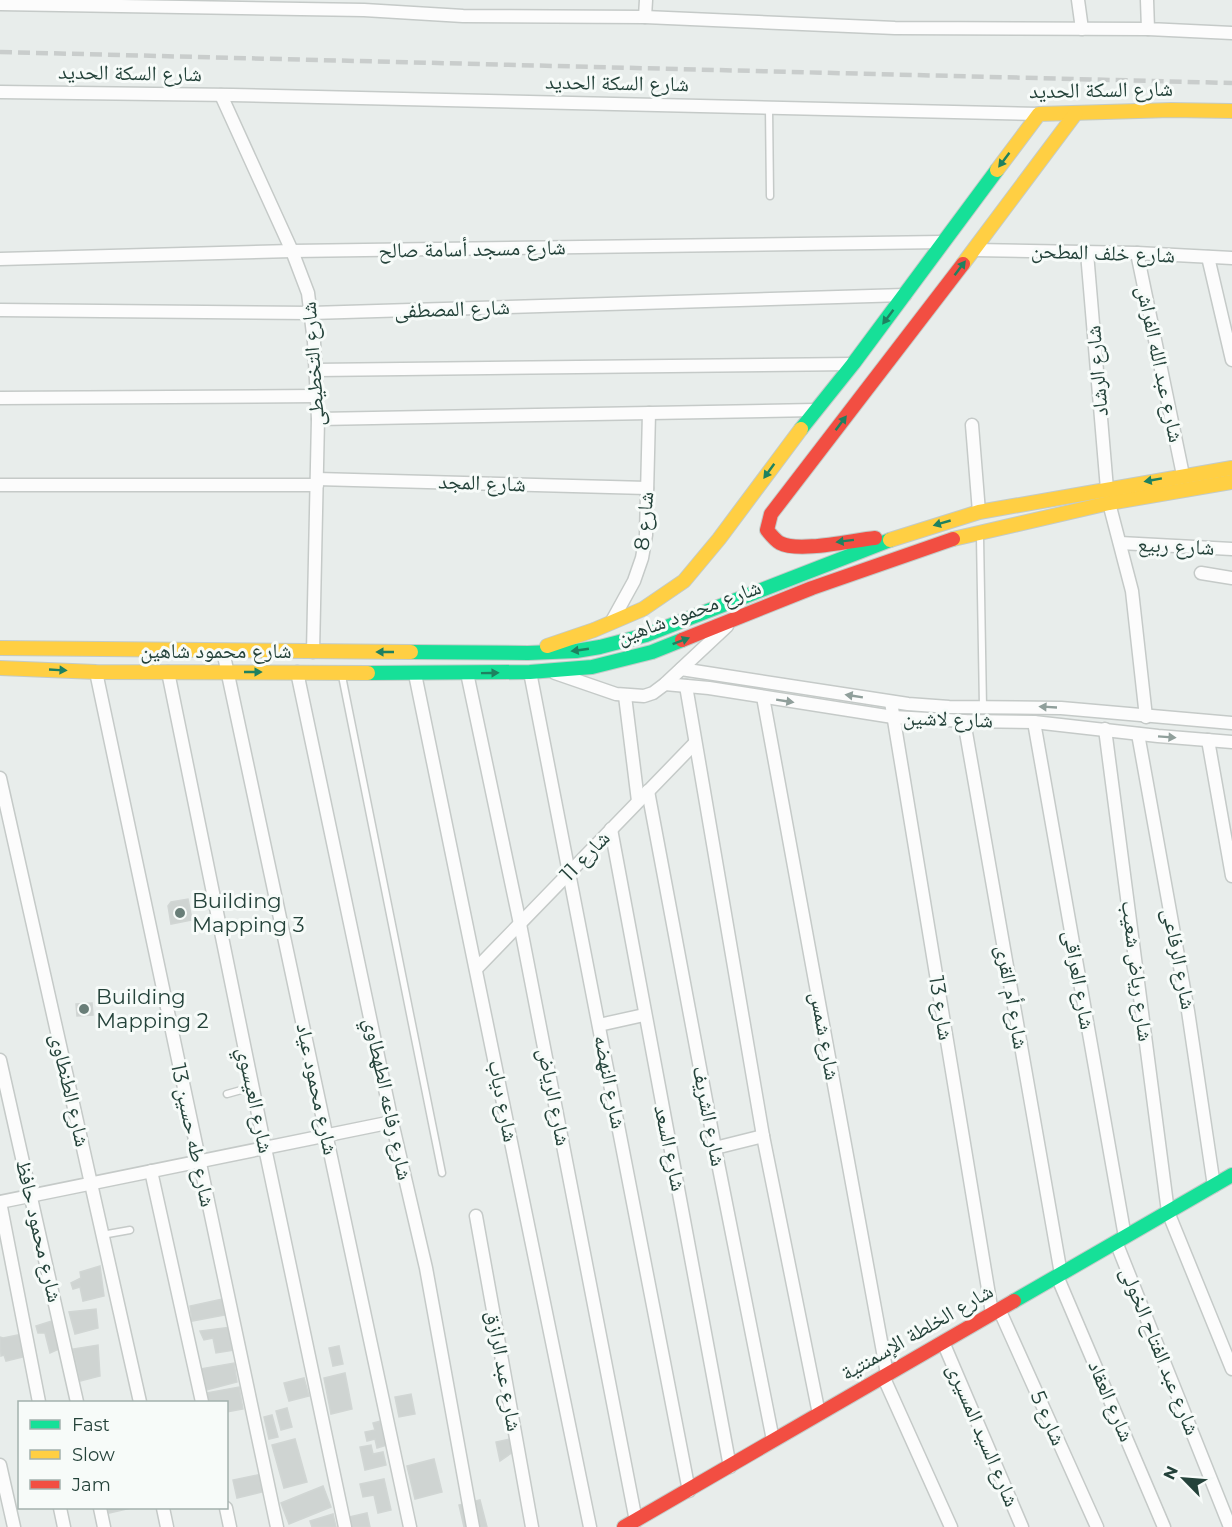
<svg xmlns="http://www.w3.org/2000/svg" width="1232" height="1527" font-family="Montserrat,'Noto Naskh Arabic',sans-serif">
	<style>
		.building { fill: #cfd4d2; stroke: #d1d6d4; stroke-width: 1.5 }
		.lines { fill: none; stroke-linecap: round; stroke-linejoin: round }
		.lane-casing { stroke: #c5cac8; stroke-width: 9 }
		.street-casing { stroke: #c5cac8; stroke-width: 15 }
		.fast-casing { stroke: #c3cbc8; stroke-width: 16 }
		.slow-casing { stroke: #c3cbc8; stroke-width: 16 }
		.jam-casing { stroke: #c3cbc8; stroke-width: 16 }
		.lane { stroke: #fcfcfc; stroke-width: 6 }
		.street { stroke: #fcfcfc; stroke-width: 12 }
		.fast { stroke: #16e098; stroke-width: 14 }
		.slow { stroke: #ffcf43; stroke-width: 14 }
		.jam { stroke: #f24e42; stroke-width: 14 }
		.rail { stroke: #c9cdcc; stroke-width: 4.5; stroke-dasharray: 12 6; stroke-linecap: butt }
		.oneway { fill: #1e8160 }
		.oneway2 { fill: #909f9b }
		.poi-dot { fill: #697e78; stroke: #f7fbf9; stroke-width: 2 }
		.labels { text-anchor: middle; stroke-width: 6; stroke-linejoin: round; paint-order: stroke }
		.street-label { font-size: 21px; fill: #24423a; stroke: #f7fbf9 }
		.poi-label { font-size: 21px; fill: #24423a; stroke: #f7fbf9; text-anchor: start }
	</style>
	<rect width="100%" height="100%" fill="#e8edeb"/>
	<g class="building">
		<polygon points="188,899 192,920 171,924 168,906 171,902"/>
		<polygon points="92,1003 93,1015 77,1016 76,1004"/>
		<polygon points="100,1266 104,1296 83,1301 80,1287 73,1289 71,1283 81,1278 80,1272"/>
		<polygon points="223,1299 225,1315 192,1321 190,1306"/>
		<polygon points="96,1309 98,1328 75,1334 69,1312"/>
		<polygon points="55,1320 61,1348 50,1353 45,1333 38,1333 36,1326"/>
		<polygon points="231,1327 235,1350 216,1353 213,1338 204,1340 200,1331"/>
		<polygon points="23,1334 27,1356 6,1361 4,1355 1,1356 0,1337 3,1338"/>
		<polygon points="98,1345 100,1376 80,1381 73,1349"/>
		<polygon points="339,1346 343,1364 333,1366 329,1348"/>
		<polygon points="234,1363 237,1382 206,1390 200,1369"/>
		<polygon points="345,1373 352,1409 331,1414 324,1378"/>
		<polygon points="304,1378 309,1396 289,1401 284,1383"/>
		<polygon points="239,1387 243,1409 226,1412 226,1402 208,1402 206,1393"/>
		<polygon points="411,1394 415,1414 399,1417 395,1397"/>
		<polygon points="287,1408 292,1427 281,1430 276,1411"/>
		<polygon points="272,1415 278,1437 269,1439 264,1417"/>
		<polygon points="381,1421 387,1445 377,1448 375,1439 367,1441 365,1432 375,1430 373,1423"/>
		<polygon points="295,1439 307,1482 284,1488 272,1445"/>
		<polygon points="510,1439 513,1452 500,1461 496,1442"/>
		<polygon points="371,1445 373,1454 383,1452 386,1465 365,1470 360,1447"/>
		<polygon points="434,1459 442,1492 415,1499 407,1466"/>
		<polygon points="262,1474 266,1491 237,1498 233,1480"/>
		<polygon points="384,1479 391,1510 378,1513 374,1495 363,1497 360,1484"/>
		<polygon points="323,1486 331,1507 289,1524 281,1503"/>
		<polygon points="480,1500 487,1527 464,1527 459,1505"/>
		<polygon points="108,1508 131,1508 109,1513"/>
		<polygon points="367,1513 370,1527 352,1527 349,1517"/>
		<polygon points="333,1514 336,1527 312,1527 310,1521"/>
	</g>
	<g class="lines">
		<g class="lane-casing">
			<g id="lane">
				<polyline points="769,108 770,196"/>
				<polyline points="980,537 983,707"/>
				<polyline points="342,676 442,1173"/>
				<polyline points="227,1094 252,1087"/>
				<polyline points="102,1235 130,1230"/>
			</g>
		</g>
		<g class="street-casing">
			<g id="street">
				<polyline points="1078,0 1082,29"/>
				<polyline points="1147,0 1148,29 1232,33"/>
				<polyline points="0,4 364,10 463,16 645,17 895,28 1148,29"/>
				<polyline points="645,17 646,0"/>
				<polyline points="0,92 232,95 1039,114"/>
				<polyline points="221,95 292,251 308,293 314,342 318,419 313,652"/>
				<polyline points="974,250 1137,253 1232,258"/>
				<polyline points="1087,253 1107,489"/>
				<polyline points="1137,253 1183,475"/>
				<polyline points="1208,257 1232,360"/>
				<polyline points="0,259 292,251 943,242"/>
				<polyline points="0,310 311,313 905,295"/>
				<polyline points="316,370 853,364"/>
				<polyline points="0,398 317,396"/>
				<polyline points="318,419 815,410"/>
				<polyline points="972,425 979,512"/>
				<polyline points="317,479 647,488"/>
				<polyline points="0,485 317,485"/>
				<polyline points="1109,503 1132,591 1146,717"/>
				<polyline points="1120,543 1232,549"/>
				<polyline points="1201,573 1232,578"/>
				<polyline points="612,621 634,581 642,558 646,535 649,413"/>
				<polyline points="223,651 410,1527"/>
				<polyline points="681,669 908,704 949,707 1061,708 1232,723"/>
				<polyline points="96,672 277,1527"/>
				<polyline points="168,672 265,1148 345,1527"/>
				<polyline points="297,672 392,1122 426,1268 473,1527"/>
				<polyline points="530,672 689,1491"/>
				<polyline points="467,673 520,924 636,1521"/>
				<polyline points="555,673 616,694 644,696 653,693 665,684 727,626"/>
				<polyline points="415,674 590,1527"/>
				<polyline points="665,684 709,688 893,717 964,721 1034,722 1158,736 1232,742"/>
				<polyline points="686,686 763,1136 819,1414"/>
				<polyline points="625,696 638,801"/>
				<polyline points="763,697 887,1374"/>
				<polyline points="891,702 992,1313"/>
				<polyline points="964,721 1061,1274"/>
				<polyline points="1034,722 1125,1237"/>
				<polyline points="1105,729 1168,1212 1232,1369"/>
				<polyline points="1138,734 1188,1011 1214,1186"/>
				<polyline points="1208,740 1232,876"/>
				<polyline points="0,778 140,1402"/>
				<polyline points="648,791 715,1148 773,1440"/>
				<path d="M611 829C649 1042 692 1254 730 1467"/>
				<polyline points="476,969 695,743"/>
				<polyline points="599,1025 644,1015"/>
				<polyline points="0,1060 77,1402"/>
				<polyline points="715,1148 763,1136"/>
				<polyline points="151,1171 202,1402"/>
				<polyline points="0,1202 392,1122"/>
				<polyline points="0,1202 39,1402"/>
				<polyline points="476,1216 532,1527"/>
				<polyline points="1116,1242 1230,1527"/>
				<polyline points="1057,1276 1164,1527"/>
				<polyline points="999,1309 1097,1527"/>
				<polyline points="943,1342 1022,1527"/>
				<polyline points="883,1376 951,1527"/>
				<polyline points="0,1465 14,1527"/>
				<polyline points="60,1508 64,1527"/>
				<polyline points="100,1508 104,1527"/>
				<polyline points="163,1508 167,1527"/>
				<polyline points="226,1508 230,1527"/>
			</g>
		</g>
		<g class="fast-casing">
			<g id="fast">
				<polyline points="801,429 853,364 997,170"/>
				<polyline points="411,652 528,653 576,651 600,647 646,635 890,540"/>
				<polyline points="368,673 530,672 592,667 652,652 682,640"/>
				<polyline points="1014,1301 1232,1175"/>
			</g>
		</g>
		<g class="slow-casing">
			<g id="slow">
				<polyline points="997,170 1039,114 1171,110 1232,111"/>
				<polyline points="963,264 1076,113"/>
				<polyline points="953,539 1109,503 1232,482"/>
				<polyline points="890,540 979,512 1232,468"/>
				<polyline points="547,646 594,630 643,609 684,581 719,539 801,429"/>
				<polyline points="0,648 411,652"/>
				<polyline points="0,668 96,672 368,673"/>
			</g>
		</g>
		<g class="jam-casing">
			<g id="jam">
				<path d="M875 538C853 540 799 553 780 543 775 540 771 535 767 530L771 514 963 264"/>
				<polyline points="682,640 812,588 953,539"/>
				<polyline points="624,1527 1014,1301"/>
			</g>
		</g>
		<use href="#lane" class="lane"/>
		<use href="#street" class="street"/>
		<use href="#fast" class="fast"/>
		<use href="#slow" class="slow"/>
		<use href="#jam" class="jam"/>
		<polyline class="rail" points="0,52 1232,83"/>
	</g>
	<defs><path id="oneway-solid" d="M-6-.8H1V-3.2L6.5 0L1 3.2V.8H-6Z" transform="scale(1.5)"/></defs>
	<g class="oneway">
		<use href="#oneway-solid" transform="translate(1004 160) rotate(127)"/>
		<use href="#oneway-solid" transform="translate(960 268) rotate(-53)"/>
		<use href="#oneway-solid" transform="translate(888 317) rotate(127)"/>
		<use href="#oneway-solid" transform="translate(841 423) rotate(-53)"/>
		<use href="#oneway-solid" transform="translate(769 471) rotate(126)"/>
		<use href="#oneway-solid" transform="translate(1153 480) rotate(170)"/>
		<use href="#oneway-solid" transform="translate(942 523) rotate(164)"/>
		<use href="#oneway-solid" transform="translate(845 541) rotate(173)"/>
		<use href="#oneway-solid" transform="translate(681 641) rotate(-21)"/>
		<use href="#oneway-solid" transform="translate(580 650) rotate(172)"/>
		<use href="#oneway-solid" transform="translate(385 652) rotate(-180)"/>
		<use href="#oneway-solid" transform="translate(58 670) rotate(3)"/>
		<use href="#oneway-solid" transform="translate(253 672)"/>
		<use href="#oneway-solid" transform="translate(490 673) rotate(-1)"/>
	</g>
	<g class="oneway2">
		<use href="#oneway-solid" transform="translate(854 696) rotate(-171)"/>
		<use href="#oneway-solid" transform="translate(785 701) rotate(9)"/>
		<use href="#oneway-solid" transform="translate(1048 707) rotate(-177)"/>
		<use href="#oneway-solid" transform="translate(1167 737) rotate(4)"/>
	</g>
	<g class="poi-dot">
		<circle cx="180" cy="913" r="6"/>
		<circle cx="84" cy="1009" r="6"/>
	</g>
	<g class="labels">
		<g class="street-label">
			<text transform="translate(130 73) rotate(1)" y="7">شارع السكة الحديد</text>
			<text transform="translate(617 83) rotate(1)" y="7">شارع السكة الحديد</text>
			<text transform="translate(1101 90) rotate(-1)" y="7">شارع السكة الحديد</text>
			<text transform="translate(472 249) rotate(-1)" y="7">شارع مسجد أسامة صالح</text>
			<text transform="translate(1103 253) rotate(2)" y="7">شارع خلف المطحن</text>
			<text transform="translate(452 309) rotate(-2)" y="7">شارع المصطفى</text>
			<text transform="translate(313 364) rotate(-94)" y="7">شارع التخطيطى</text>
			<text transform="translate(1160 364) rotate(78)" y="7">شارع عبد الله الفراش</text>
			<text transform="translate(1097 371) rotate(-95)" y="7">شارع الرشاد</text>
			<text transform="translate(482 483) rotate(2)" y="7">شارع المجد</text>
			<text transform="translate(644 521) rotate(-85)" y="7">شارع 8</text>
			<text transform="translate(1176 546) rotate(3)" y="7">شارع ربيع</text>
			<text transform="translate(689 612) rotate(-20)" y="7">شارع محمود شاهين</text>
			<text x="216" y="658">شارع محمود شاهين</text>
			<text transform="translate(948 719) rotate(2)" y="7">شارع لاشين</text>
			<text transform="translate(585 856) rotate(-46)" y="7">شارع 11</text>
			<text transform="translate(1179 959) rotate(79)" y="7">شارع الرفاعى</text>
			<text transform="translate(1137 971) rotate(83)" y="7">شارع رياض شعيب</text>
			<text transform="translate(1079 980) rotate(80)" y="7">شارع العراقى</text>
			<text transform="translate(1012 997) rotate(80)" y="7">شارع أم القرى</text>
			<text transform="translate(941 1008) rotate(81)" y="7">شارع 13</text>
			<text transform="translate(825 1036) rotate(80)" y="7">شارع شمس</text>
			<text transform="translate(610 1082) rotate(79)" y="7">شارع النهضه</text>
			<text transform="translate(317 1089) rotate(78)" y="7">شارع محمود عياد</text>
			<text transform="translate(70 1090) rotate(77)" y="7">شارع الطنطاوى</text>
			<text transform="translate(554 1097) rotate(79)" y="7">شارع الرياض</text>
			<text transform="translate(388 1099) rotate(78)" y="7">شارع رفاعه الطهطاوي</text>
			<text transform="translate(255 1100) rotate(78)" y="7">شارع العيسوي</text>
			<text transform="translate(503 1101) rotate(79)" y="7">شارع دياب</text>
			<text transform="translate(709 1116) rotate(79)" y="7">شارع الشريف</text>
			<text transform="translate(193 1135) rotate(78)" y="7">شارع طه حسين 13</text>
			<text transform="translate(670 1148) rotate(78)" y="7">شارع السعد</text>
			<text transform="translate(39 1231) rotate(77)" y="7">شارع محمود حافظ</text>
			<text transform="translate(917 1332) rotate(-30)" y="7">شارع الخلطة الإسمنتية</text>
			<text transform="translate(1160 1351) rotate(68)" y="7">شارع عبد الفتاح الخولى</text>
			<text transform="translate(504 1371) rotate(80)" y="7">شارع عبد الرازق</text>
			<text transform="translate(1111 1401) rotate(67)" y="7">شارع العقاد</text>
			<text transform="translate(1048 1418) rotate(66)" y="7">شارع 5</text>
			<text transform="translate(983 1435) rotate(67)" y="7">شارع السيد المسيرى</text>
		</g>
		<g class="poi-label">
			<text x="192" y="908">Building<tspan x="192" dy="24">Mapping 3</tspan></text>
			<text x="96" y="1004">Building<tspan x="96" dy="24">Mapping 2</tspan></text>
		</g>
	</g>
	<rect x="18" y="1401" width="210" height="108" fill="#f7fbf9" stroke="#a3b1ad" stroke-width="1.5"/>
	<rect x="30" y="1420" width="30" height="9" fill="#16e098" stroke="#a3b1ad" stroke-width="1.5"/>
	<text x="72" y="1431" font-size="18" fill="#24423a">Fast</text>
	<rect x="30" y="1450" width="30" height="9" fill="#ffcf43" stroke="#a3b1ad" stroke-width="1.5"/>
	<text x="72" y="1461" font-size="18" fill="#24423a">Slow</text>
	<rect x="30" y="1480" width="30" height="9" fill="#f24e42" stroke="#a3b1ad" stroke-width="1.5"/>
	<text x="72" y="1491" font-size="18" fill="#24423a">Jam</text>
	<g transform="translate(1184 1479) rotate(295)" stroke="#f7fbf9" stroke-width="4.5" paint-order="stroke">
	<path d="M0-4.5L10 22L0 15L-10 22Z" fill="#24423a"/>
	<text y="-9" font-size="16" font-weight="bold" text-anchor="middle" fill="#24423a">N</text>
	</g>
</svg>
